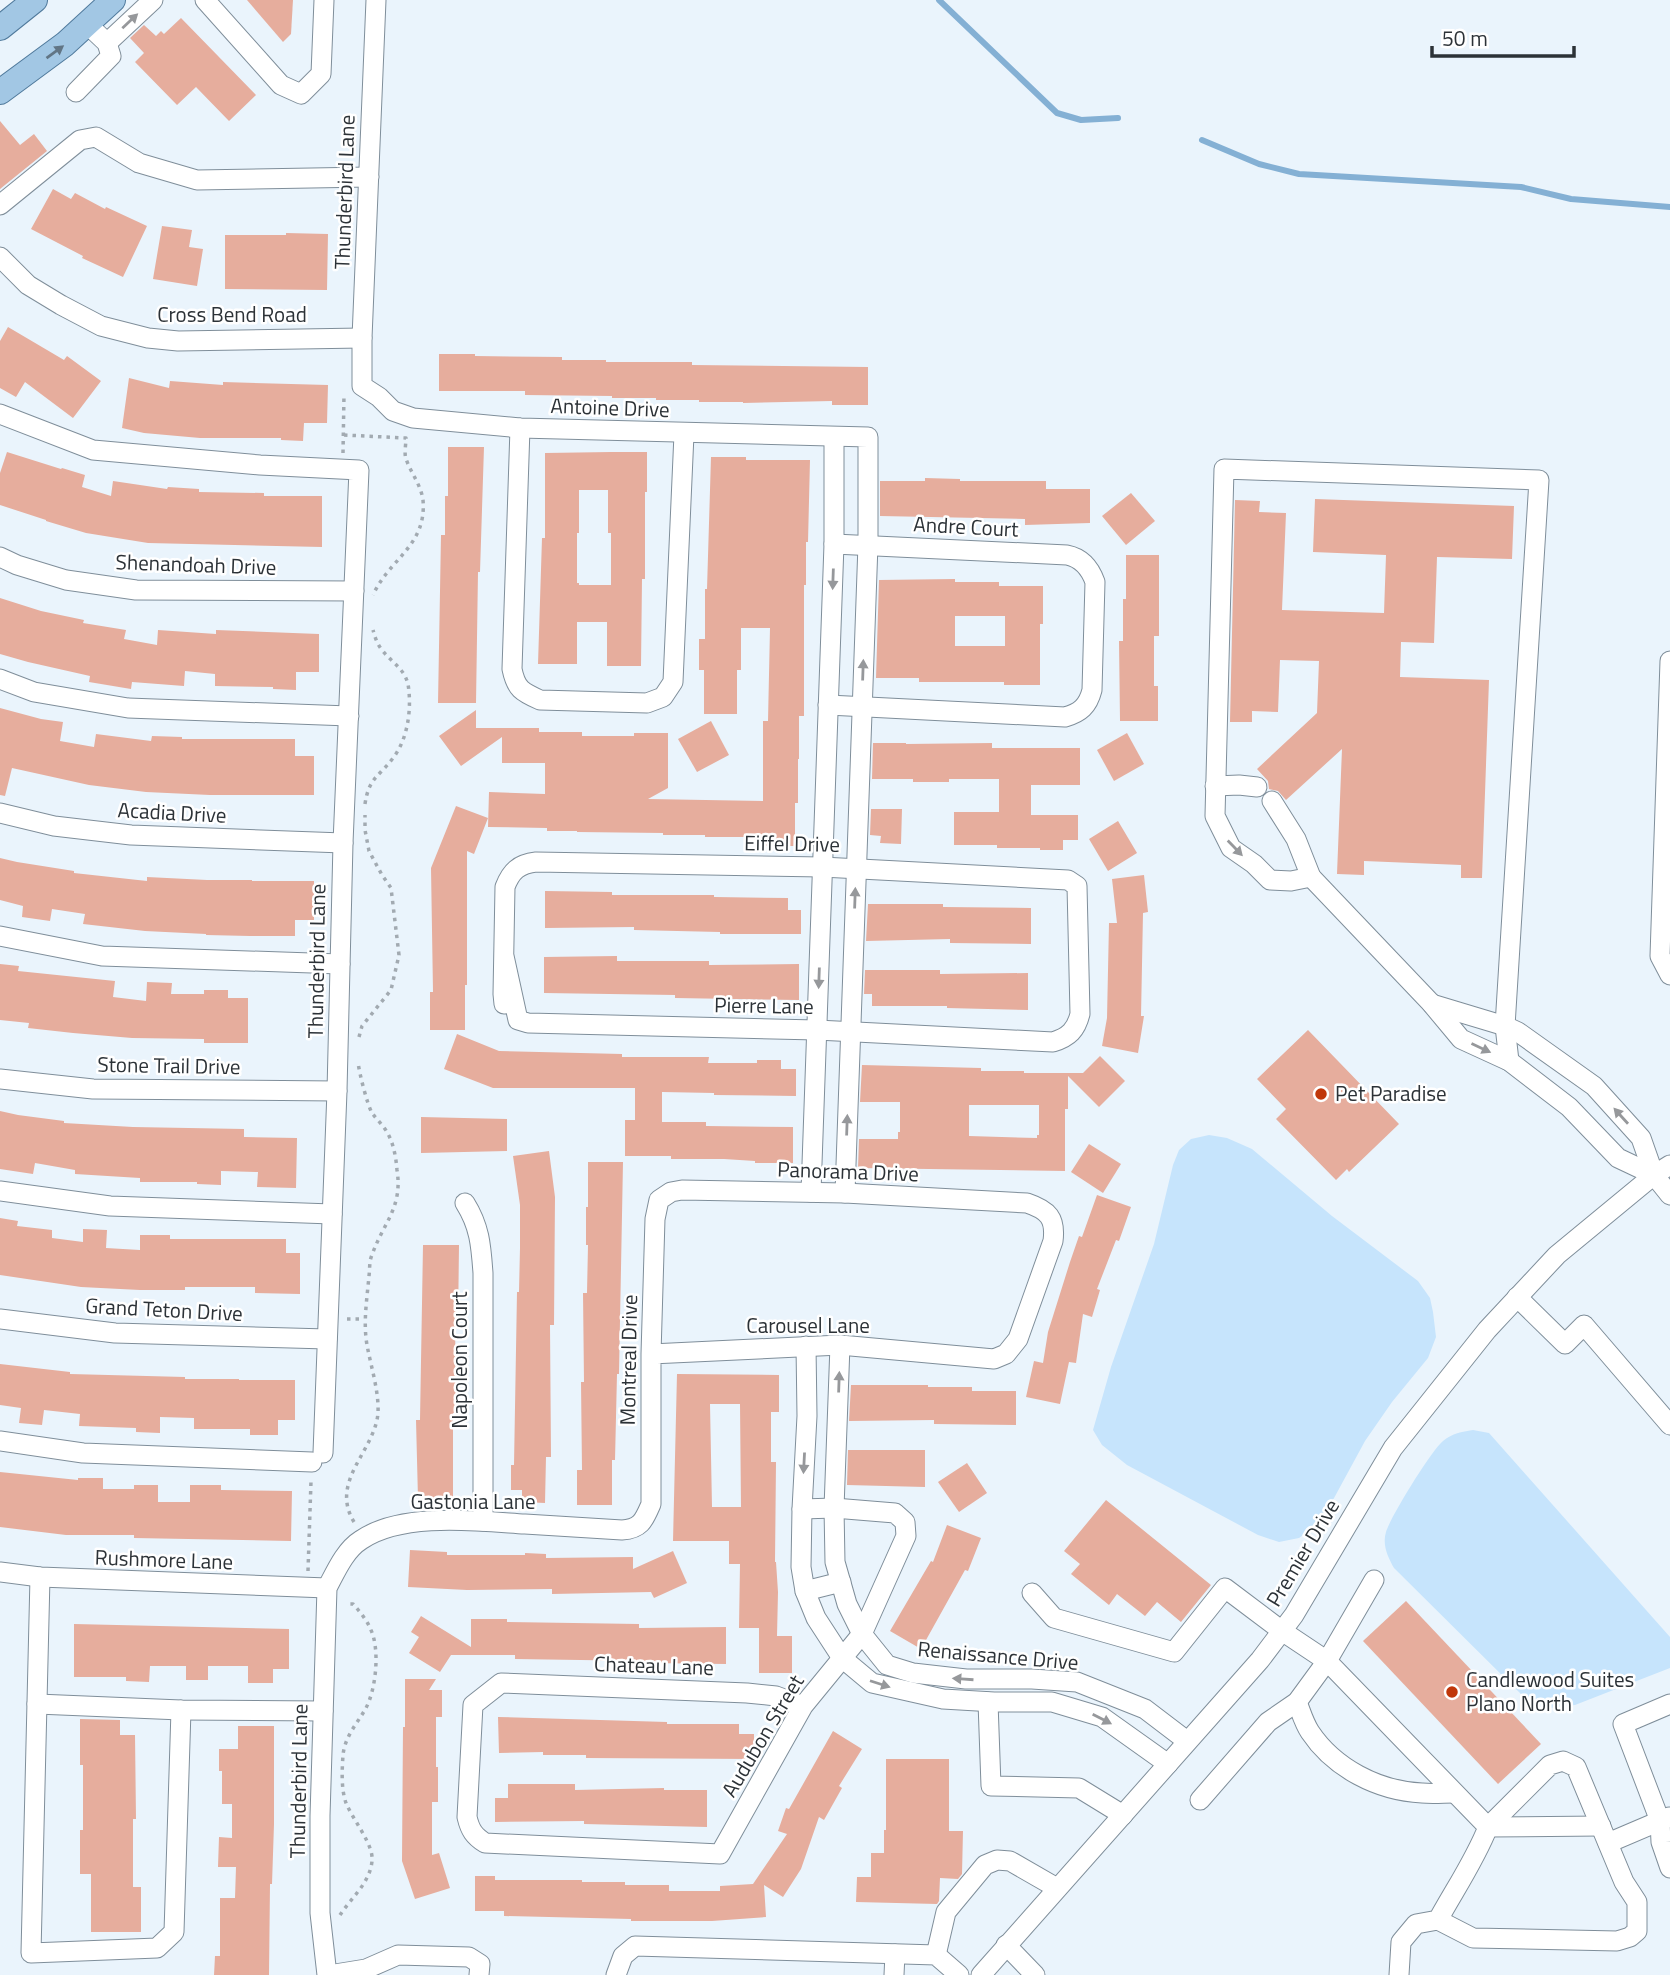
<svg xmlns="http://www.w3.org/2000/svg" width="1670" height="1975" font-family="'Titillium Web',sans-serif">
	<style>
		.green { fill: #c6e4fc }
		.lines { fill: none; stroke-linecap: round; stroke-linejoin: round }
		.stream { stroke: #84b0d4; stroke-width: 6 }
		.building { fill: #e6ad9d; fill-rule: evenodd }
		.minor-casing { stroke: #7f8e9a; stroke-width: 21 }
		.major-casing { stroke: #507a9c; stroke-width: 26 }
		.path { stroke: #a2aab1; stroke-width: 3.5; stroke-dasharray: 3.5 5; stroke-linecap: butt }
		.minor { stroke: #fff; stroke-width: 19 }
		.major { stroke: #a2c7e4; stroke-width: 24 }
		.oneway { fill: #96989b }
		.oneway2 { fill: #617585 }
		.poi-dot { fill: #c0370a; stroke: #fff; stroke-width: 2.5 }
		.labels { text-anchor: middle; stroke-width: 5; stroke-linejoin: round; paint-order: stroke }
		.street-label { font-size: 21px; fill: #2c3237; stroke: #fff }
		.poi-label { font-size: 21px; fill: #2c3237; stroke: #fff; text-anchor: start }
	</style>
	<rect width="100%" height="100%" fill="#eaf4fc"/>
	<g class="green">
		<polygon points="1209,1135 1227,1138 1252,1149 1332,1216 1418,1281 1430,1298 1433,1312 1436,1337 1428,1358 1392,1402 1365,1441 1321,1522 1299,1538 1279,1542 1258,1535 1127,1465 1102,1445 1093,1430 1111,1367 1154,1244 1173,1165 1179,1150 1191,1139"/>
		<path d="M1473 1430 1489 1433 1670 1637V1668L1575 1705 1549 1708 1523 1696 1394 1568C1388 1557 1382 1545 1386 1532 1391 1516 1431 1451 1443 1441 1453 1433 1461 1432 1473 1430Z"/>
	</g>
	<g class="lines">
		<g class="stream">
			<polyline points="939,0 1057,113 1081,120 1118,118"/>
			<polyline points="1202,140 1259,164 1299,174 1521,187 1571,199 1670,207"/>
		</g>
	</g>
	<g class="building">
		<polygon points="247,0 293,0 291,34 283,42"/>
		<polygon points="181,18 256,95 229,121 196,87 177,105 135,62 144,53 130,38 144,25 156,36 161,31 164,34"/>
		<polygon points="0,121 20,145 34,134 47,151 0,189"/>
		<polygon points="53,189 71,199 75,193 105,209 106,207 147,226 123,277 82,258 83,256 31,229"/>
		<polygon points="162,226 192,230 189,247 203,249 197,286 153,279"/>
		<polygon points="286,233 328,234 327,290 225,289 225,235 286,235"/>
		<polygon points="8,327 64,360 67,356 101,381 73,418 25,382 16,397 0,388 0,341"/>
		<polygon points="439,354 475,354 475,356 562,357 562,360 606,360 606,362 692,362 692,365 868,367 868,405 832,405 832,401 743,403 743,402 699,402 699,400 656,400 656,398 612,398 612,396 525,395 525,391 439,391"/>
		<polygon points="129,378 169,388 170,381 223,385 223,382 328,385 327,423 304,423 303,441 281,440 281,438 200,438 144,433 122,428"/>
		<polygon points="448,447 484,447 480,572 478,572 476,703 438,703 441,535 445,535 445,496 448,496"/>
		<polygon points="7,452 61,469 62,468 85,475 82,487 111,496 113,481 167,489 168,487 199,489 199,492 264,493 264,496 322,496 322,547 148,543 86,533 46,521 46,520 0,505 0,473"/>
		<path d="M611 452H647V492H645V579H642L641 666H607V622H577V664H538L542 538H545V453ZM579 490H608V533H611V585H579V583H577V533H579Z"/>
		<polygon points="711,457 746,457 746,460 810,460 808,542 806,542 806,585 804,585 804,716 799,716 799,759 798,759 798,803 795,803 795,846 761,846 761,837 705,837 705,835 663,835 663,833 577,832 577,831 547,831 547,828 488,827 489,792 545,794 545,763 502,763 502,737 461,766 439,736 476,710 476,728 539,728 539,732 582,732 582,736 634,736 634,733 668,733 668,788 648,799 763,801 763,721 768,721 770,628 741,628 741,670 737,670 737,714 704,714 704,670 699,670 699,639 705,639 705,589 707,589"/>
		<polygon points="925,478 960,479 960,481 1046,481 1046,489 1090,489 1090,523 1025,525 1025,519 880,516 880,481 925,481"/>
		<polygon points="1131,493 1155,521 1126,545 1102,516"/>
		<polygon points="1315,499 1514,506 1512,559 1437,557 1434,643 1401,642 1400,677 1489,680 1482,878 1461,878 1461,865 1364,861 1364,875 1337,874 1342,749 1286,800 1278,791 1269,789 1268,781 1257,769 1317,713 1319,661 1280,660 1278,712 1252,711 1252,722 1230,722 1235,500 1260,501 1259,512 1286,513 1282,610 1384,613 1386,555 1313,552"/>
		<polygon points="1126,555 1159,555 1159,636 1154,636 1154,686 1158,686 1158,721 1120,721 1119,641 1123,641 1123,599 1126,599"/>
		<path d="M955 579V582H999V586H1043V624H1040V685H1004V682H919V678H876L879 580ZM955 616H1005V646H955Z"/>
		<polygon points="0,598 41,611 84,620 83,623 126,630 124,639 157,645 158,630 216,634 216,630 319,634 319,672 296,672 296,690 273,689 273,687 215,686 215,674 185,671 184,686 132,682 131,689 89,682 90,676 28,662 0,654"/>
		<polygon points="0,708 41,719 63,722 60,741 94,747 96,734 151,741 152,736 182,737 182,739 295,739 295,756 314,756 314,795 210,795 146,792 89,785 12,768 5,796 0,795"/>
		<polygon points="711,721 729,755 697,772 678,739"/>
		<polygon points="1127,733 1144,764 1114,781 1097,750"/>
		<polygon points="873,743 906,743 906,744 992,743 992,748 1080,748 1080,785 1031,785 1031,815 1078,815 1078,840 1063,840 1063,850 1040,850 1040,848 997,848 997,845 954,845 954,812 999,812 999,779 949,779 949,782 913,782 913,779 872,779"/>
		<polygon points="456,806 488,818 474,854 467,851 467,985 465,985 465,1030 430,1030 430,992 433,992 431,868"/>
		<polygon points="871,809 902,809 901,844 880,843 881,836 870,835"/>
		<polygon points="1118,821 1137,853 1108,871 1089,839"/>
		<polygon points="0,858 17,862 74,871 74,873 147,881 147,877 207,880 252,880 252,881 314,881 314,920 295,920 295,936 250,936 206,935 206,934 145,931 83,924 85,914 52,909 50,921 22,917 23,906 0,900"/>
		<polygon points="1144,875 1148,912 1143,913 1141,1016 1144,1016 1138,1053 1102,1046 1107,1018 1109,923 1117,923 1112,879"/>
		<polygon points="545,891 612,892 612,895 714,895 714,897 788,898 788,910 801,910 801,934 720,934 720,932 634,930 634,927 545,928"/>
		<polygon points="868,904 943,904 943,907 1031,908 1031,944 950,943 950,939 866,941"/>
		<polygon points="617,956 617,961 709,961 709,965 799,964 799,1000 675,998 675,995 544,993 544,957"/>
		<polygon points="0,964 19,966 18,971 115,981 113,997 146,1001 147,982 172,983 171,994 204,994 204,990 228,990 228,998 248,998 248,1043 204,1043 204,1039 132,1038 73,1033 28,1028 29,1023 0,1020"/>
		<polygon points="865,970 940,970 940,974 1028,973 1028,1010 947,1008 947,1006 872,1006 872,994 864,994"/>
		<polygon points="1308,1030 1399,1124 1349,1172 1347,1169 1336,1180 1276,1119 1286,1109 1257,1079"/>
		<polygon points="457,1034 499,1051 622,1054 622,1057 709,1057 708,1063 757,1063 757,1060 781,1060 781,1069 796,1069 796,1096 714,1095 714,1093 662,1092 662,1122 706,1122 706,1126 793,1127 793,1163 755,1163 755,1161 724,1159 671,1159 671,1156 625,1156 625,1120 635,1120 635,1088 493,1088 444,1069"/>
		<path d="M1100 1056 1125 1081 1099 1107 1068 1076V1109H1065V1171L858 1168 859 1139H898V1132H900V1102H860L862 1065 981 1068V1071H1024V1073H1083ZM969 1105H1039V1135H1037V1138L969 1136Z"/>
		<polygon points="0,1111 18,1115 64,1121 64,1123 133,1127 244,1129 244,1137 297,1138 296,1188 257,1187 258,1172 221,1171 221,1185 197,1184 197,1182 140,1182 140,1178 75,1174 75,1170 35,1163 33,1174 0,1169"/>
		<polygon points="421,1117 507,1119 507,1151 421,1153"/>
		<polygon points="1089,1144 1121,1164 1103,1193 1071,1172"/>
		<polygon points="549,1151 555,1197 554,1325 550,1325 551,1457 546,1457 545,1503 522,1502 522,1490 511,1490 511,1465 514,1465 517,1292 519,1292 520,1248 520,1205 513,1156"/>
		<polygon points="588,1162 623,1162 619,1374 617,1374 615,1460 612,1460 612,1505 577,1505 577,1470 582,1470 581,1382 584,1382 583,1293 587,1293 588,1245 586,1245 586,1207 588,1207"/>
		<polygon points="1097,1195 1131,1207 1119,1241 1116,1240 1097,1289 1100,1290 1092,1317 1083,1314 1076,1363 1069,1362 1060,1404 1026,1397 1034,1361 1043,1363 1048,1332 1070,1262 1079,1236 1082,1237"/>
		<polygon points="0,1218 18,1221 17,1226 52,1230 52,1238 83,1242 83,1229 107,1230 106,1248 140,1250 140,1235 170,1235 170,1239 286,1239 286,1253 300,1253 300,1294 255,1293 255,1287 185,1287 185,1290 140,1290 81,1287 0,1275"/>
		<polygon points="423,1245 459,1245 458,1325 455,1325 456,1395 455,1413 453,1413 453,1499 418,1499 416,1420 420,1420"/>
		<polygon points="0,1364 70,1372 70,1374 185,1377 185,1379 239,1379 239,1380 295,1380 295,1420 278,1420 278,1435 250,1435 250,1429 194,1429 194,1418 160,1417 160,1433 136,1432 136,1428 79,1426 80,1414 44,1410 42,1425 19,1423 21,1408 0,1405"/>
		<path d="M677 1374 779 1375V1412H771V1462H776L775 1562H776L778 1592 777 1636H792V1673H759V1628H739L740 1564H729V1541H673ZM710 1404H740L741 1507H712Z"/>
		<polygon points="851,1385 928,1385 928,1387 972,1387 972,1391 1016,1391 1016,1425 934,1424 934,1420 849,1421"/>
		<polygon points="848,1450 925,1450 925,1487 847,1485"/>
		<polygon points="967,1463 987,1493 959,1512 938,1482"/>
		<polygon points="0,1472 78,1480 78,1478 103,1478 103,1489 134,1489 134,1485 158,1485 158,1502 190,1502 190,1485 221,1485 221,1490 292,1491 291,1541 134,1538 134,1535 66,1535 0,1527"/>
		<polygon points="1106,1500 1211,1585 1181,1622 1157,1602 1145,1616 1117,1594 1109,1605 1071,1574 1080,1564 1064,1551"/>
		<polygon points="947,1525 981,1538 968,1571 965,1570 921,1649 890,1631 931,1561 933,1562"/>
		<polygon points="410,1550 447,1552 447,1555 525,1555 525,1553 546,1554 546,1558 633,1557 633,1569 673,1551 687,1583 654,1598 651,1592 552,1594 552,1589 467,1590 408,1587"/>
		<polygon points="1406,1601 1541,1744 1498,1784 1363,1641"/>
		<polygon points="421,1616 471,1647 471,1619 507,1619 507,1622 639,1624 639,1628 726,1627 726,1664 646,1663 646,1661 515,1659 515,1655 451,1655 440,1672 409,1653 419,1637 411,1632"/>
		<polygon points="74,1624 289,1629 289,1669 273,1669 273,1683 248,1683 248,1666 208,1666 208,1680 186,1680 186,1666 150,1666 149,1682 126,1681 126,1677 74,1677"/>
		<polygon points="405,1679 436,1679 429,1690 442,1690 442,1717 436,1717 436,1767 438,1767 438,1802 432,1802 432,1855 439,1853 450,1888 415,1899 402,1861 403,1727 405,1727"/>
		<polygon points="498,1717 667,1722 667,1724 739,1724 739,1734 754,1734 754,1759 586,1758 586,1755 543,1755 543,1752 499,1753"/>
		<polygon points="80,1719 120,1720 120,1735 135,1735 136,1819 133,1819 133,1887 141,1887 141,1932 91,1932 91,1874 80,1874 80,1830 83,1830 83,1765 80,1765"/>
		<polygon points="238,1726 274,1726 274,1824 272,1884 270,1884 269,1975 214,1975 215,1956 220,1956 220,1898 235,1898 236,1867 218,1867 219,1837 232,1838 232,1804 222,1804 222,1771 219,1771 219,1749 238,1749"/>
		<polygon points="833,1731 862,1749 839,1786 842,1788 824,1820 819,1817 801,1869 783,1897 764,1885 766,1917 712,1921 631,1921 631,1919 504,1916 504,1911 475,1911 475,1876 495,1876 495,1880 582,1880 582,1882 625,1882 625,1885 669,1885 669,1891 720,1891 720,1886 753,1884 787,1834 778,1831 786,1808 789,1809"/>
		<polygon points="886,1759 949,1759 949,1831 963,1831 962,1874 958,1879 940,1878 939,1901 937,1904 856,1902 857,1877 871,1877 871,1853 884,1853 884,1830 886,1830"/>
		<polygon points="508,1784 575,1784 575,1790 664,1788 664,1790 707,1790 707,1827 584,1824 584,1821 495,1822 495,1798 508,1798"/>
	</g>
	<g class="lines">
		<g class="minor-casing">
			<g id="minor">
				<polyline points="205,0 281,85 301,94 321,74 324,0"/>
				<polyline points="376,0 362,338 362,386 379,397 393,411 413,418 520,428 868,437 868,544 845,1193"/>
				<polyline points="107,43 153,0"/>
				<polyline points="76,92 111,56 107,43 87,24"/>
				<polyline points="0,205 80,140 96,137 139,163 197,180 369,177"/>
				<polyline points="0,257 28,285 61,305 101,326 148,338 178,341 362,338"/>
				<polyline points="0,414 93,450 260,465 359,470 343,843 337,1091 323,1453"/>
				<path d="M520 428 512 669C516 689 522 692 540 700L647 703 663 697 673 682 684 434"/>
				<polyline points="0,557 17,565 66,580 136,590 354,591"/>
				<polyline points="1670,661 1660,956 1670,975"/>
				<polyline points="0,679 34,692 128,708 349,716"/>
				<path d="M828 705 1065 717C1080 713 1088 706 1092 690L1095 582C1090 568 1082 558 1067 555L834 544"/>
				<polyline points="1215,786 1239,785 1257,787"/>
				<polyline points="1272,801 1296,839 1311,877 1431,1003 1461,1039 1509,1061 1569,1107 1618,1158 1654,1175"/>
				<polyline points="0,813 54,826 131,835 343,843"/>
				<polyline points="1311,877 1291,881 1270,880 1254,864 1231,848 1215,816 1224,469 1539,480 1505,1026 1509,1061"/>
				<polyline points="0,936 102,956 340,964"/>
				<path d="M504 956 518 1020 528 1023 817 1030 1053 1042C1069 1037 1076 1030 1080 1014L1077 886 1068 880 822 867 536 862C519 864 511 871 505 887L503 994 504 1004V956"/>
				<polyline points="1432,1004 1505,1026 1518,1032 1594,1086 1641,1138 1654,1175 1670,1195"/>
				<polyline points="0,1079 93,1089 337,1091"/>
				<polyline points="0,1191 110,1206 332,1214"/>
				<polyline points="811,1192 834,544 834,437"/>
				<path d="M465 1203C480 1227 481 1246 483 1273V1521"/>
				<polyline points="1517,1297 1565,1344 1584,1325 1670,1425"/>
				<polyline points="0,1319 115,1333 327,1339"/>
				<polyline points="840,1345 834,1508 835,1562 847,1604 862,1634 887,1665 913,1673 966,1679 1032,1679 1077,1682 1145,1709 1187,1741"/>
				<polyline points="806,1346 807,1416 802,1509 801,1567 805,1591 816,1618 842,1658 872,1683 943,1699 994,1702 1052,1702 1102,1717 1168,1764"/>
				<polyline points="0,1441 83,1453 312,1462"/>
				<path d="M802 1509 834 1508 895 1513 905 1522 906 1536 862 1634 803 1706 720 1854 485 1843C474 1836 470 1830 467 1817L473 1705 501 1683 747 1693 776 1696 803 1706"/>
				<polyline points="0,1572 40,1577 327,1588"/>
				<polyline points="40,1577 31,1953 157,1948 174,1932 181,1710"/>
				<polyline points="805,1591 841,1582"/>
				<polyline points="1032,1593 1054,1618 1174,1652 1225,1588 1282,1631 1327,1661 1374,1580"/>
				<polyline points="988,1702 991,1786 1079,1788 1123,1815"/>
				<path d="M1297 1702C1301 1712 1304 1723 1310 1732 1334 1768 1378 1791 1422 1793 1432 1794 1444 1793 1454 1793"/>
				<polyline points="37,1704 181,1710 323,1711"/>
				<polyline points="1670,1704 1623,1724 1660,1821 1661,1842 1670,1868"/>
				<path d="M1200 1800 1268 1722 1297 1702 1327 1661 1488 1827C1475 1860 1455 1889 1438 1920L1416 1924 1401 1942 1399 1975"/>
				<polyline points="1488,1827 1601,1826"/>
				<polyline points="1608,1843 1669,1817"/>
				<polyline points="1438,1920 1473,1938 1617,1941 1630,1937 1637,1931 1637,1902 1624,1882 1576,1767 1563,1761 1550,1765 1488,1827"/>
				<polyline points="1006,1945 1035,1975"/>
				<polyline points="936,1955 946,1912 985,1865 997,1860 1010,1861 1057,1888"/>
				<path d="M327 1975 320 1913V1816L327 1588C336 1571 345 1550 361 1540 402 1512 477 1521 525 1524 557 1526 589 1528 622 1530 641 1529 644 1520 651 1504V1354L655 1219 659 1200 671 1192 682 1190 845 1193 1027 1203C1048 1210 1056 1218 1053 1241L1018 1339 1006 1354 994 1359 840 1345 651 1354"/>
				<polyline points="329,1975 366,1969 398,1955 469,1957 480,1964 479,1975"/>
				<polyline points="616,1975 623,1956 635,1946 936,1955 959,1975"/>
				<polyline points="894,1975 895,1954"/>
				<polyline points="981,1975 1260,1660 1294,1615 1393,1448 1487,1330 1557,1255 1654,1175 1670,1165"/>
			</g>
		</g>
		<g class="major-casing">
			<g id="major">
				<polyline points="0,28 35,0"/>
				<polyline points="0,92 65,44 113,0"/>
			</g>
		</g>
		<g class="path">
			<path d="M344 435 406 438C406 444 404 453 406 459 411 473 421 485 423 500 427 546 389 559 373 595"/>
			<polyline points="343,453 344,394"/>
			<path d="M365 804C369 777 379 777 393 758 408 739 412 708 408 684 404 668 391 662 382 650 377 644 375 637 373 630"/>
			<polyline points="359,1037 362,1026 391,990 399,955 391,888 382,875 369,851 365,830 365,815"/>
			<polyline points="347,1319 364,1319"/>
			<path d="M354 1522C329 1481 375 1451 378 1413 379 1391 371 1367 367 1345 363 1322 367 1299 369 1276 370 1269 369 1261 372 1255 383 1223 403 1208 397 1170 396 1158 394 1145 388 1134 384 1126 377 1120 372 1113 367 1104 359 1072 358 1062"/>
			<polyline points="308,1571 311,1481"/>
			<path d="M340 1915C351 1898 370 1883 372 1861 374 1845 353 1820 346 1803 341 1789 342 1770 343 1755 345 1736 357 1724 366 1708 376 1689 380 1650 371 1630 367 1620 360 1612 353 1604H346"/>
		</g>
		<use href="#minor" class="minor"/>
		<use href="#major" class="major"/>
	</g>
	<defs><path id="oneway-solid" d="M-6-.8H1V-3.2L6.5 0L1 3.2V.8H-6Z" transform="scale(1.75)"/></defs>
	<g class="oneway">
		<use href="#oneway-solid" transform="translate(130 21) rotate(-43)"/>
		<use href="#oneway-solid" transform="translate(833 579) rotate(92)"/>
		<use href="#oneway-solid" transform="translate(863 670) rotate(-88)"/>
		<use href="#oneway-solid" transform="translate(1235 848) rotate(46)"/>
		<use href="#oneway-solid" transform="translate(855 898) rotate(-88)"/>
		<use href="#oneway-solid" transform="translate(819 978) rotate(92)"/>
		<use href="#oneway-solid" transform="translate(1481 1048) rotate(25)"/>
		<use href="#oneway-solid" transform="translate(1621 1116) rotate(-132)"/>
		<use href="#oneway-solid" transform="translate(847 1125) rotate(-88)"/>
		<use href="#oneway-solid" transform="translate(839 1382) rotate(-88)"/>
		<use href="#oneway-solid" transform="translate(804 1463) rotate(93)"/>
		<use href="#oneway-solid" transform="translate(963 1679) rotate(-176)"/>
		<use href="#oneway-solid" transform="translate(880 1684) rotate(18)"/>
		<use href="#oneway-solid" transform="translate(1102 1719) rotate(27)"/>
	</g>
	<use class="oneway2" href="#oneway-solid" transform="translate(55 52) rotate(-36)"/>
	<g class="poi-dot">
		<circle cx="1321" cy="1094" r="7"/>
		<circle cx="1452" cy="1692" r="7"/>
	</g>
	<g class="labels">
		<g class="street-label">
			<text transform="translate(345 192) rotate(-88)" y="7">Thunderbird Lane</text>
			<text x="232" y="322">Cross Bend Road</text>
			<text transform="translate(610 408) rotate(2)" y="7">Antoine Drive</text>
			<text transform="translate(966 527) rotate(3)" y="7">Andre Court</text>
			<text transform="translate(196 565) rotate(2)" y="7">Shenandoah Drive</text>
			<text transform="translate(172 813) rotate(3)" y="7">Acadia Drive</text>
			<text transform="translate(792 844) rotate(1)" y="7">Eiffel Drive</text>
			<text transform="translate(317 961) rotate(-89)" y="7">Thunderbird Lane</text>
			<text transform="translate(764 1006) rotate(1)" y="7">Pierre Lane</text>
			<text transform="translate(169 1066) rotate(1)" y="7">Stone Trail Drive</text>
			<text transform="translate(848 1172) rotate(2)" y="7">Panorama Drive</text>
			<text transform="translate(164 1310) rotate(3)" y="7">Grand Teton Drive</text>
			<text x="808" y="1333">Carousel Lane</text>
			<text transform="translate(460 1360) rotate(-90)" y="7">Napoleon Court</text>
			<text transform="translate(629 1360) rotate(-89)" y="7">Montreal Drive</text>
			<text x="473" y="1509">Gastonia Lane</text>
			<text transform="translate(1303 1553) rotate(-59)" y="7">Premier Drive</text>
			<text transform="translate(164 1560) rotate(2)" y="7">Rushmore Lane</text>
			<text transform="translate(998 1656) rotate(5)" y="7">Renaissance Drive</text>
			<text transform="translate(654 1666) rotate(2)" y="7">Chateau Lane</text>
			<text transform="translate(763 1736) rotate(-59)" y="7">Audubon Street</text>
			<text transform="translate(299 1781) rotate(-89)" y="7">Thunderbird Lane</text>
		</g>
		<g class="poi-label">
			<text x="1335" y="1101">Pet Paradise</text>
			<text x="1466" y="1687">Candlewood Suites<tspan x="1466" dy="24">Plano North</tspan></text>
		</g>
	</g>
	<path d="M1432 46v10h142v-10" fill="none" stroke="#2c3237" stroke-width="3.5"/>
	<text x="1442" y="46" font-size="21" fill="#2c3237" stroke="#ffffff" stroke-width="5" paint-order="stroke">50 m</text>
</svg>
